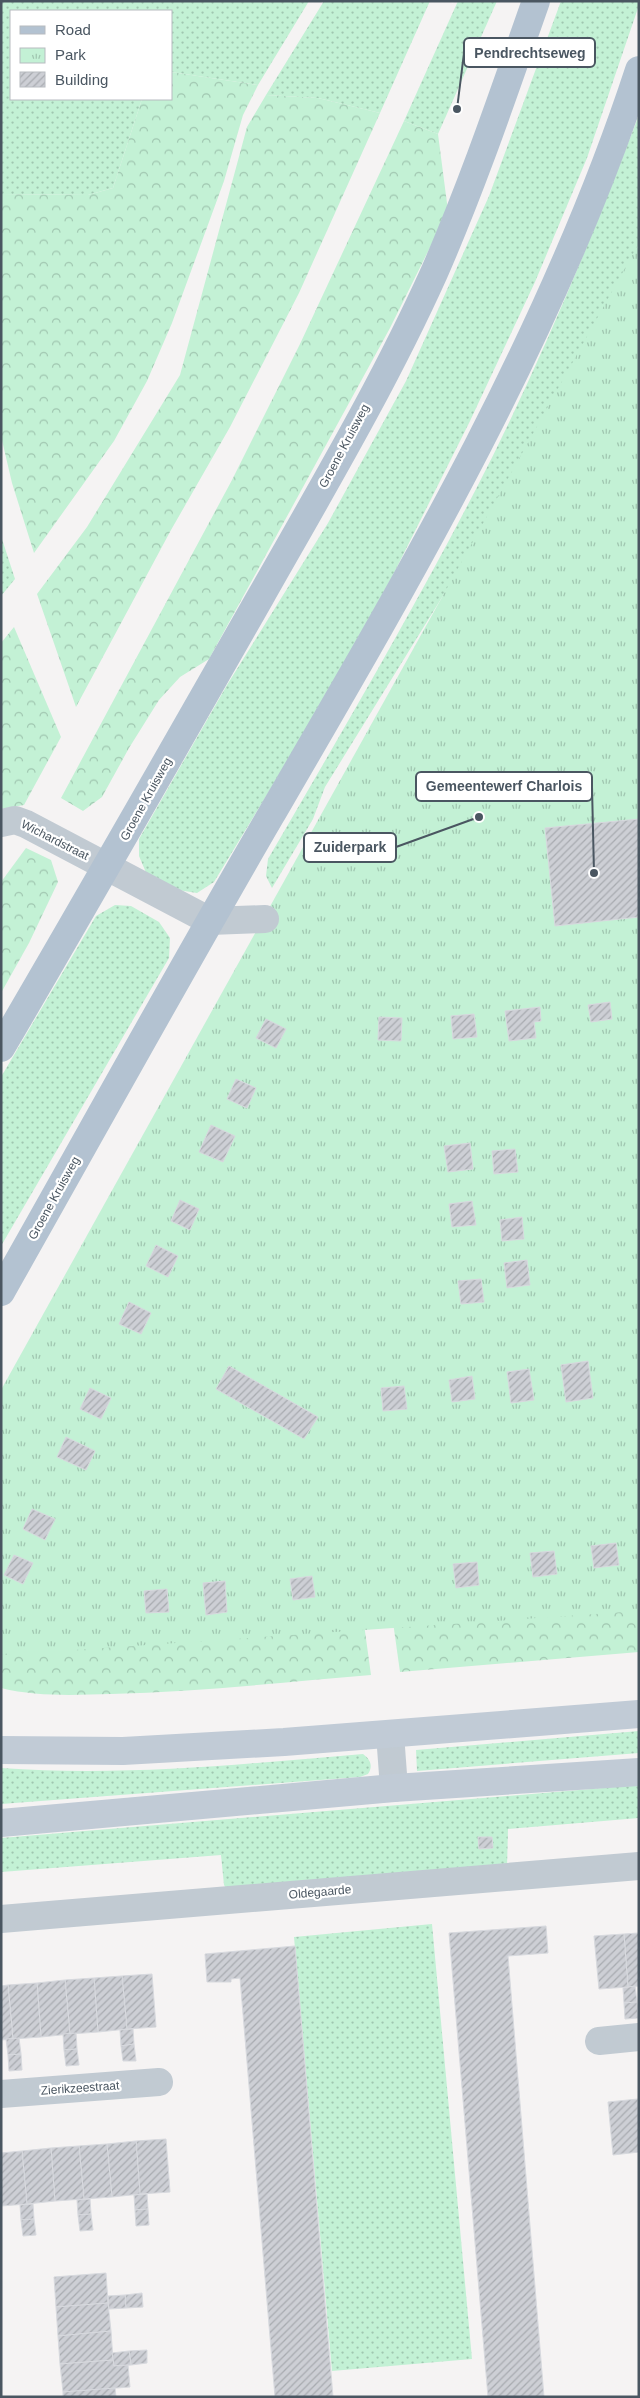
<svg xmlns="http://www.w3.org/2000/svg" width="640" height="2398" font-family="Arial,sans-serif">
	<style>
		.grass { fill: url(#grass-dots) }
		.forest { fill: url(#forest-crowns) }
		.park { fill: url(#park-tufts) }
		.building { fill: url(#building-hatch); stroke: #d7d9de }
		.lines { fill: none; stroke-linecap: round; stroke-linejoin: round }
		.minor { stroke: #c1cad2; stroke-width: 28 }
		.secondary { stroke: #c1cbd6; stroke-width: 28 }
		.primary { stroke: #b3c2d1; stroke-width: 28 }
		.labels { text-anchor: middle; stroke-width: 4.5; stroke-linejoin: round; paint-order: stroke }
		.street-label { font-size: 12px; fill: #4a5661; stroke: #fff }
		.leader { fill: none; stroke: #4a5661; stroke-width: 2 }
		.callout-dot { fill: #4a5661; stroke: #fff; stroke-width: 2 }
		.callout { fill: #fff; stroke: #4a5661; stroke-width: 2 }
		.callout-label { font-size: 14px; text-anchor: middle; font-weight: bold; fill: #4a5661 }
	</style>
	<defs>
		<pattern id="grass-dots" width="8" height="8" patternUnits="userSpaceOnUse" patternTransform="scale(1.25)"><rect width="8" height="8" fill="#c3f1d5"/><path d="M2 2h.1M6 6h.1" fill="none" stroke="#a0c6b0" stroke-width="1.8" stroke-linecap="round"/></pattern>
		<pattern id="forest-crowns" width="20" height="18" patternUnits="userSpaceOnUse" patternTransform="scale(1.25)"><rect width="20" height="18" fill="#c3f1d5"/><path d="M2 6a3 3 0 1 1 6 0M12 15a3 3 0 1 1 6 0" fill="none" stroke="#a0c6b0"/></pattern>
		<pattern id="park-tufts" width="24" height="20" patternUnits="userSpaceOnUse" patternTransform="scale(1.25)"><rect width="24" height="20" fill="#c3f1d5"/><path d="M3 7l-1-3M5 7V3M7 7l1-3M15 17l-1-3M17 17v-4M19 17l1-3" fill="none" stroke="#a0c6b0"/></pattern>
		<pattern id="building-hatch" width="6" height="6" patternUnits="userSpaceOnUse" patternTransform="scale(1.25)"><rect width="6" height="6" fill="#cdcfd5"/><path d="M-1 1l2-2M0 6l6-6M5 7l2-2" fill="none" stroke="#a8abb0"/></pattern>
	</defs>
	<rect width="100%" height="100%" fill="#f5f3f3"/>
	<g class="grass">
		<polygon points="1,1 309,1 258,85 171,72 171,11 11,11 11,99 142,99 113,188 88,195 1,194"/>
		<polygon points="324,1 430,1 380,113 318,98 266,95"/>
		<polygon points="458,1 497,1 438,134 404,121"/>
		<polygon points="561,1 639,1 639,5 587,158 535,282 470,421 393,575 320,707 214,882 197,893 178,890 147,875 139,856 139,839 227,685 328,523 406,381 489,196"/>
		<path d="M639 115V278L325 787 313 819 272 888 266 876 268 859C339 737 410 616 475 491 538 369 590 242 639 115Z"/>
		<polygon points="1,536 15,579 1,596"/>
		<polygon points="115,905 131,906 159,922 170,938 169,958 1,1246 1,1077 96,916"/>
		<polygon points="639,1731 639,1753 417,1771 416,1750"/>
		<path d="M363 1754C371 1760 373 1766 368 1774L360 1777 1 1804V1768C122 1777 243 1764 363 1754Z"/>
		<polygon points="639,1785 639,1818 508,1829 507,1867 228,1891 224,1885 221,1855 1,1872 1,1838"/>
		<polygon points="432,1924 472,2359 332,2371 294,1937"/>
	</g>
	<g class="forest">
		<polygon points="171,72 258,85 243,115 224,181 172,323 147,381 114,441 34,553 12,483 1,436 1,194 88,195 113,188 142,99 171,99"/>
		<polygon points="266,95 318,98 380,113 299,293 230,427 171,530 76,707 37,594 87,527 180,375 247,127"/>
		<polygon points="404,121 438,134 448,211 390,328 209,659 180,677 159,700 129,748 102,797 83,811 61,798 232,480 300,344"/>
		<polygon points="14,627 61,737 24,805 1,809 1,643"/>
		<polygon points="26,848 51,860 58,882 29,943 1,993 1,882"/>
		<polygon points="639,1584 639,1652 400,1672 393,1622"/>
		<path d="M364 1624 371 1675C285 1682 198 1692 111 1694 75 1695 37 1697 1 1688V1644Z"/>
	</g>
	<polygon class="park" points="639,243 639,1611 1,1655 1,1390"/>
	<g class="building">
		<polygon points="639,819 639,917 555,926 545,828"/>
		<polygon points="610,1002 612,1019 591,1022 588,1005"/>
		<polygon points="540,1007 541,1021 534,1022 536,1038 509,1041 505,1011"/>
		<polygon points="474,1014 477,1037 453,1039 451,1016"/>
		<polygon points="379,1017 402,1018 401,1041 378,1040"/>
		<polygon points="266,1019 286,1029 276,1048 256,1038"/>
		<polygon points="236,1079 256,1088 247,1108 227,1099"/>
		<polygon points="211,1125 235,1136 223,1162 199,1152"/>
		<polygon points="470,1143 473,1169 448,1172 444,1146"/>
		<polygon points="515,1149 518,1172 494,1174 492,1151"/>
		<polygon points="180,1200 199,1209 190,1230 171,1221"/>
		<polygon points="472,1201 476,1225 452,1227 449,1204"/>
		<polygon points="522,1217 524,1239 502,1241 500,1220"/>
		<polygon points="156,1245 178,1256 168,1277 146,1266"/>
		<polygon points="527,1260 530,1285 507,1288 504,1263"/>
		<polygon points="481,1279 484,1302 461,1304 458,1281"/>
		<polygon points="129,1302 151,1313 141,1334 119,1324"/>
		<polygon points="588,1361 593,1398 566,1402 561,1365"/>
		<polygon points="229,1366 318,1417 304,1439 216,1389"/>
		<polygon points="529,1369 534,1400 511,1403 507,1372"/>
		<polygon points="472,1376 475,1399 452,1402 449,1380"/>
		<polygon points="404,1386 407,1409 383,1411 381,1388"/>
		<polygon points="90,1388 111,1398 101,1419 80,1409"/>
		<polygon points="66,1437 95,1451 86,1470 57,1457"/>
		<polygon points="32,1509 55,1519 45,1540 23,1529"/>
		<polygon points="616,1543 619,1565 594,1568 591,1546"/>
		<polygon points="554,1551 557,1574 533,1577 530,1553"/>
		<polygon points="14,1555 33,1563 23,1584 4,1575"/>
		<polygon points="477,1562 479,1585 456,1588 453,1564"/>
		<polygon points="312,1576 315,1597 293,1600 290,1579"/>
		<polygon points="225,1581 227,1612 206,1615 203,1583"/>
		<polygon points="167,1589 169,1612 146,1613 144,1591"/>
		<polygon points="478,1837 492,1837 493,1848 479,1849"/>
		<polygon points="546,1926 548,1953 508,1956 544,2397 488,2397 449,1933"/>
		<polygon points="639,1933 639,1986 628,1987 624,1934"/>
		<polygon points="624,1934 628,1987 599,1989 594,1936"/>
		<polygon points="295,1946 333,2397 275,2397 240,1978 231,1979 231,1982 207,1982 205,1954"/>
		<polygon points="152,1974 156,2027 127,2029 122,1976"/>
		<polygon points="122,1976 127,2029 98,2032 94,1978"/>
		<polygon points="94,1978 98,2032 70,2034 65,1980"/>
		<polygon points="65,1980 70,2034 41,2037 37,1983"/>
		<polygon points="37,1983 41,2037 13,2039 8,1985"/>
		<polygon points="8,1985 13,2039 1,2040 1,1986"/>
		<polygon points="635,1986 637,2002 624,2003 623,1988"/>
		<polygon points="637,2002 638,2018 625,2019 624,2003"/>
		<polygon points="133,2029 134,2044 121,2046 120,2030"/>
		<polygon points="76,2033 77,2049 64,2050 63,2034"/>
		<polygon points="19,2038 21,2054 8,2055 6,2039"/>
		<polygon points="134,2044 136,2061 123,2061 121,2046"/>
		<polygon points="77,2049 79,2065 66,2066 64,2050"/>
		<polygon points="21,2054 22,2070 9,2071 8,2055"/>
		<polygon points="638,2099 639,2152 613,2155 608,2102"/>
		<polygon points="166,2139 170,2192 140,2194 136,2141"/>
		<polygon points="136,2141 140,2194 112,2197 107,2144"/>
		<polygon points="107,2144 112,2197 84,2199 79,2146"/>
		<polygon points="79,2146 84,2199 55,2201 51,2148"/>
		<polygon points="51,2148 55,2201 27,2204 22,2151"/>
		<polygon points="22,2151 27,2204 1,2206 1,2153"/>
		<polygon points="147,2194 148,2209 135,2210 134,2195"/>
		<polygon points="90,2199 91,2214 78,2215 77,2200"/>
		<polygon points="33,2204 34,2219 21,2220 20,2205"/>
		<polygon points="148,2209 149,2225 136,2226 135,2210"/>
		<polygon points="91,2214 93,2230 80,2231 78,2215"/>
		<polygon points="34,2219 36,2235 23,2236 21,2220"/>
		<polygon points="106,2273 108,2303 56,2307 54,2277"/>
		<polygon points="142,2293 143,2307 126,2308 125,2295"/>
		<polygon points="125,2295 126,2308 109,2309 108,2296"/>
		<polygon points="108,2303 111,2331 58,2336 56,2307"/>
		<polygon points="111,2331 113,2360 60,2364 58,2336"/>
		<polygon points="147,2350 147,2363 131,2365 129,2351"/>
		<polygon points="129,2351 131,2365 114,2366 112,2353"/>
		<polygon points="113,2360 114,2366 128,2365 130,2387 63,2392 60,2364"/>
		<polygon points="115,2388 116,2397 63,2397 63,2392"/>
	</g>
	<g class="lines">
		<g class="minor">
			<polyline points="1,823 15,820 26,824 210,921 265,919"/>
			<polyline points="390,1734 394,1788"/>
			<polyline points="1,1919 639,1866"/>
			<polyline points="599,2041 639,2037"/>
			<polyline points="1,2094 159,2082"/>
		</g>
		<g class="secondary">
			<polyline points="1,1750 123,1751 284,1742 639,1714"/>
			<polyline points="1,1823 394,1788 639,1772"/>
		</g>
		<g class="primary">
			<path d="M1 1048C89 898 175 747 261 596 321 490 384 384 434 273 473 184 504 92 536 1"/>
			<path d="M1 1292C91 1133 179 973 271 815 409 578 553 333 639 70"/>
		</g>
	</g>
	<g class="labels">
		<g class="street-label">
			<text transform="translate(344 446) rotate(-62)" y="4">Groene Kruisweg</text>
			<text transform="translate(146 799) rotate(-61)" y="4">Groene Kruisweg</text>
			<text transform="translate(55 840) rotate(27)" y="4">Wichardstraat</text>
			<text transform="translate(54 1198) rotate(-61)" y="4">Groene Kruisweg</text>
			<text transform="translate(320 1892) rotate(-5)" y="4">Oldegaarde</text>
			<text transform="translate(80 2088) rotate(-4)" y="4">Zierikzeestraat</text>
		</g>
	</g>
	<path class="leader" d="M457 109L464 53M594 873L592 787M479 817L396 847"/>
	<g class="callout-dot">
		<circle cx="457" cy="109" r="5"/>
		<circle cx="594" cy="873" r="5"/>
		<circle cx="479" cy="817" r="5"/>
	</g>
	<g class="callout">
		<rect x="464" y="38" width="131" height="29" rx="5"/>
		<rect x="416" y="772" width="176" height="29" rx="5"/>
		<rect x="304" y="833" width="92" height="29" rx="5"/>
	</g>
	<g class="callout-label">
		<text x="530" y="58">Pendrechtseweg</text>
		<text x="504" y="791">Gemeentewerf Charlois</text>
		<text x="350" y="852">Zuiderpark</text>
	</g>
	<rect width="640" height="2398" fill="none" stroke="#4a5661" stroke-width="5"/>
	<rect x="10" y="10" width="162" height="90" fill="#ffffff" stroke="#b7bbc0"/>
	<rect x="20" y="26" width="25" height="8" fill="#b3c2d1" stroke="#b7bbc0"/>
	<text x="55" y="35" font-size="15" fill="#4a5661">Road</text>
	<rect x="20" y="48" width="25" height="15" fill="url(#park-tufts)" stroke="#b7bbc0"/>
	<text x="55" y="60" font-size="15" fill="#4a5661">Park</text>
	<rect x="20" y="72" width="25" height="15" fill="url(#building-hatch)" stroke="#b7bbc0"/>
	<text x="55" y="85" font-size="15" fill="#4a5661">Building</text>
</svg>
